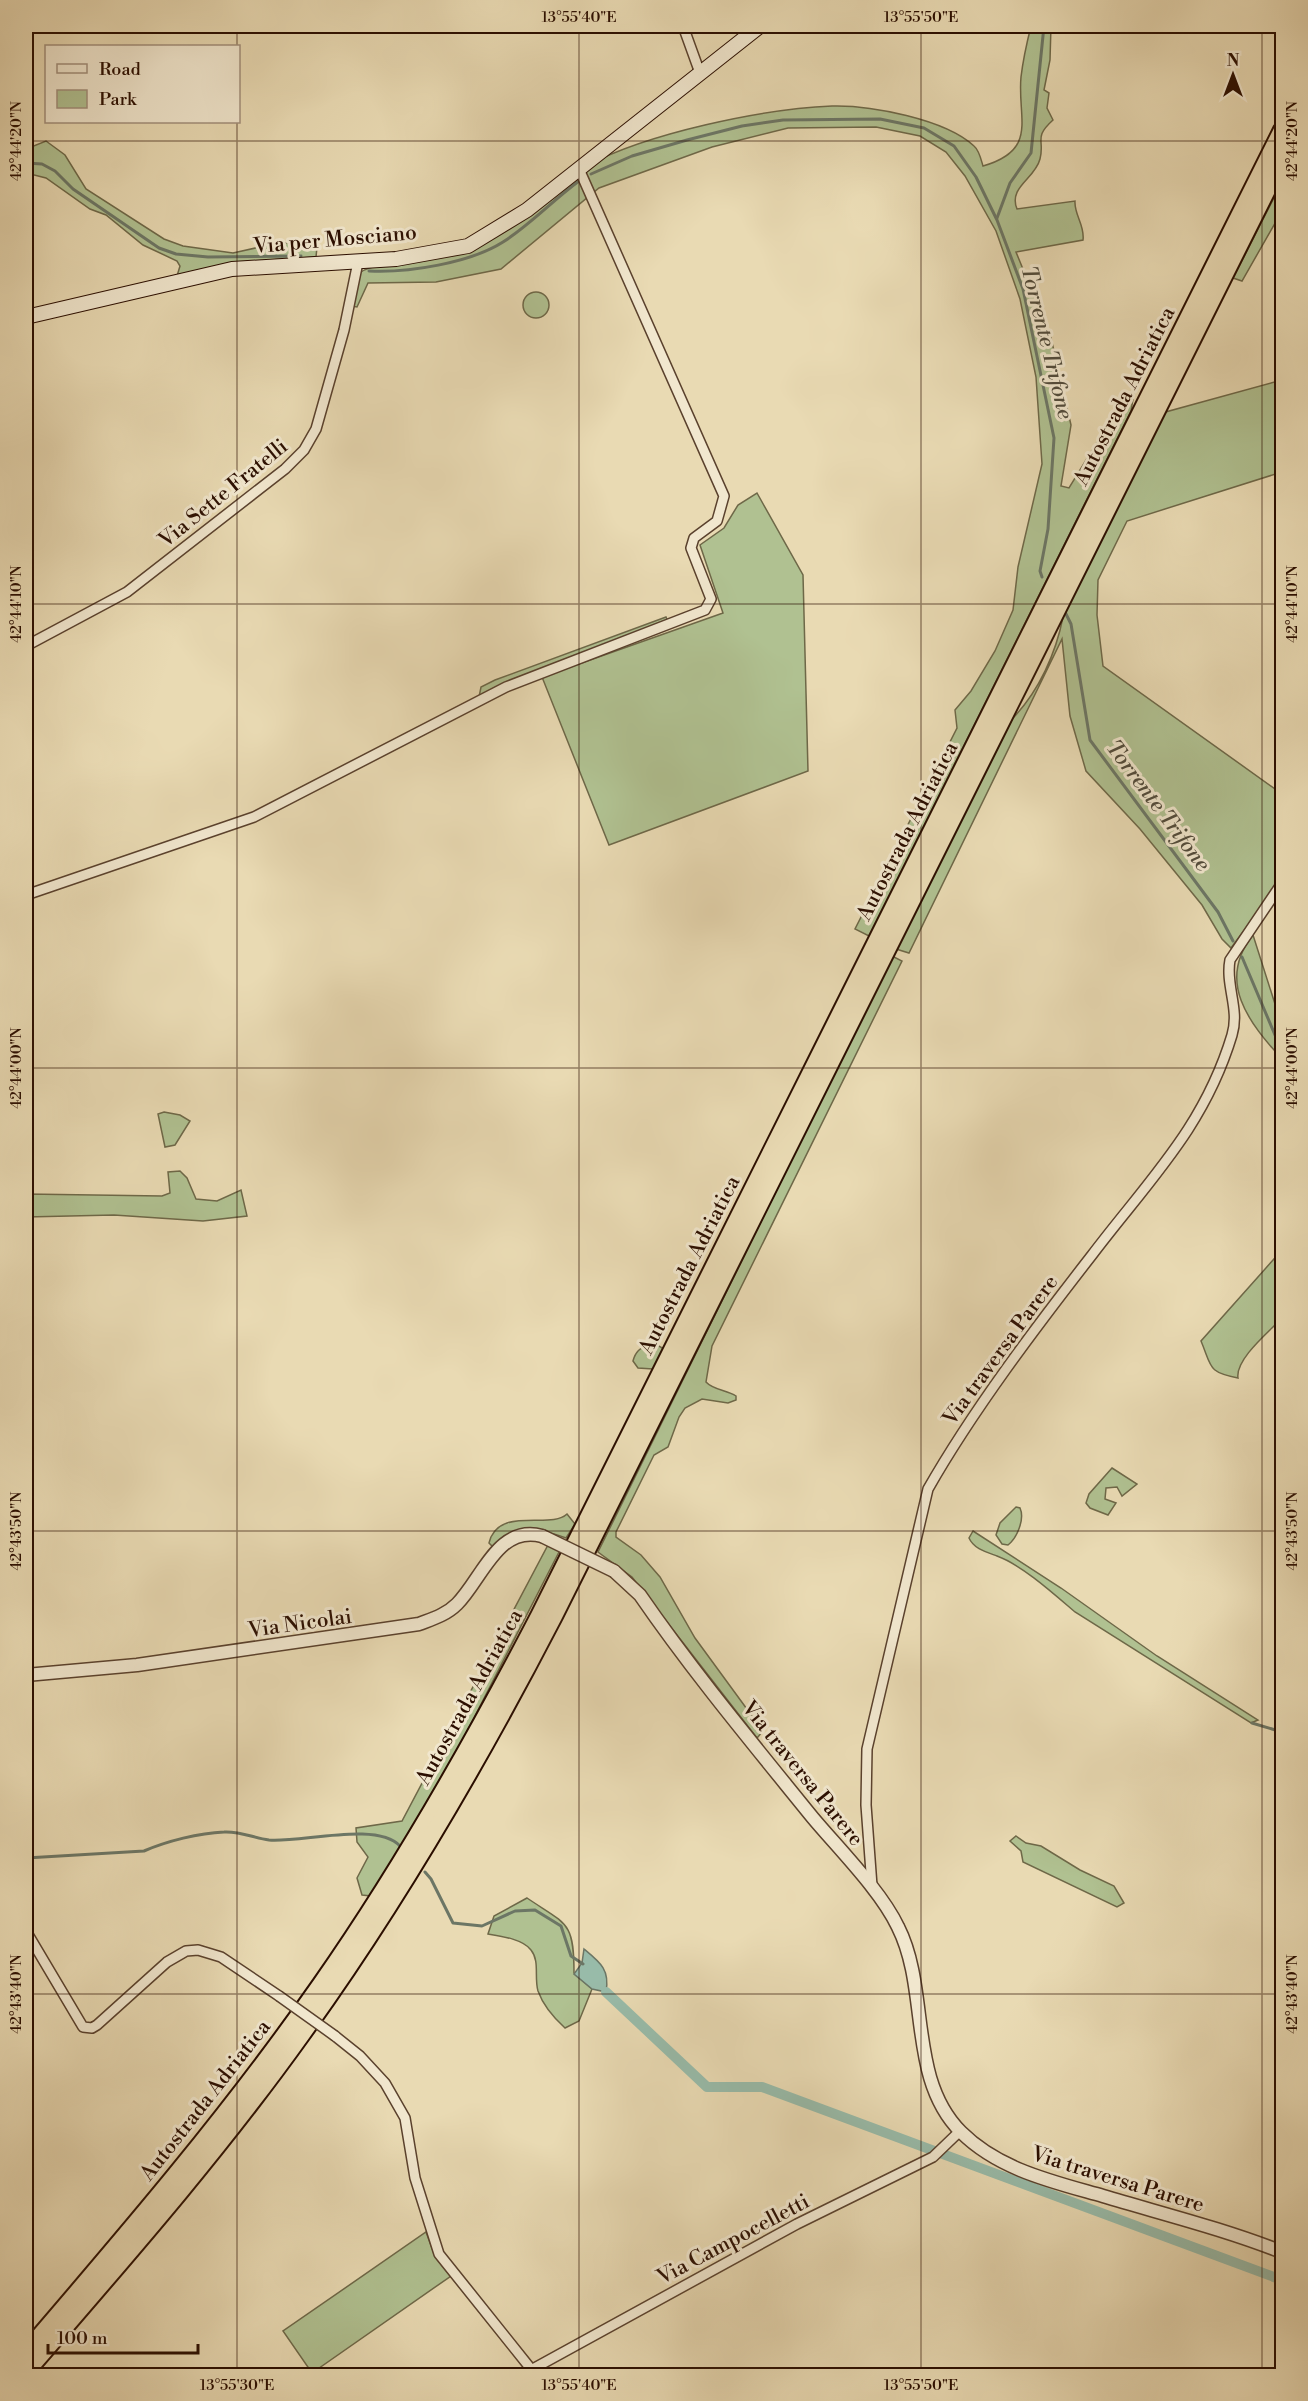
<svg xmlns="http://www.w3.org/2000/svg" width="1308" height="2401" font-family="'Libre Bodoni',serif">
	<style>
		.green { fill: #b0c191; stroke: #6e6848; stroke-width: 1.5 }
		.water { fill: #98bba9; stroke: #6c7665; stroke-width: 1.5 }
		.lines { fill: none; stroke-linecap: round; stroke-linejoin: round }
		.stream { stroke: #6c7665; stroke-width: 3 }
		.canal { stroke: #98bba9; stroke-width: 10 }
		.minor-casing { stroke: #5a412d; stroke-width: 12 }
		.tertiary-casing { stroke: #5a412d; stroke-width: 15 }
		.secondary-casing { stroke: #2b0e00; stroke-width: 16 }
		.motorway-casing { stroke: #2b0e00; stroke-width: 20 }
		.minor { stroke: #f1e7ce; stroke-width: 9 }
		.tertiary { stroke: #f1e7ce; stroke-width: 12 }
		.secondary { stroke: #f1e7ce; stroke-width: 14 }
		.motorway { stroke: #e9dab3; stroke-width: 16 }
		.minor-bridge-casing { stroke: #5a412d; stroke-width: 12; stroke-linecap: butt }
		.tertiary-bridge-casing { stroke: #5a412d; stroke-width: 15; stroke-linecap: butt }
		.minor-bridge { stroke: #f1e7ce; stroke-width: 9 }
		.tertiary-bridge { stroke: #f1e7ce; stroke-width: 12 }
		.ticks { fill: none; stroke: #2b0e00; stroke-width: 1.5; stroke-opacity: 0.45 }
		.labels { text-anchor: middle; stroke-width: 6; stroke-linejoin: round; paint-order: stroke }
		.street-label { font-size: 21px; fill: #2b0e00; stroke: #f1e7ce }
		.water-label { font-size: 22px; font-style: italic; fill: #514b3b; stroke: #f1e7ce }
		.neatline { fill: none; stroke: #2b0e00; stroke-width: 2 }
		.ticks-label { font-size: 15px; text-anchor: middle; fill: #2b0e00 }
	</style>
	<rect width="100%" height="100%" fill="#e9dab3"/>
	<filter id="stains"><feTurbulence type="fractalNoise" baseFrequency=".00333" numOctaves="4"/><feColorMatrix values="0 0 0 0 .2 0 0 0 0 .09 0 0 0 0 .02 0 0 0 .5 -.17"/></filter>
	<radialGradient id="worn" r=".72"><stop offset=".6" stop-color="#630" stop-opacity="0"/><stop offset="1" stop-color="#630" stop-opacity=".3"/></radialGradient>
	<g class="green">
		<path d="M1031 26H1051L1050 60 1044 90 1049 93 1047 108 1053 120C1033 138 1045 140 1040 159 1035 179 1008 187 1017 209L1075 201C1074 215 1085 225 1083 240L1016 252 1051 338 1071 425 1061 486 1069 488 1121 403 1134 393 1131 411 869 936 855 929 957 728 955 710 971 691 995 651 1013 610 1018 567 1042 464 1036 377 1020 299 996 231 965 176 946 152 920 136 876 127 788 128 712 147 599 188 501 269 436 282 368 283 357 307 351 306C353 297 354 284 358 275 365 261 436 262 454 253 501 230 540 190 586 166 648 133 762 109 832 106 870 105 945 119 974 146 979 150 981 159 983 166 1039 150 1017 118 1021 77 1023 60 1027 42 1031 26Z"/>
		<polygon points="46,141 65,155 86,189 164,239 183,246 233,253 260,247 272,241 317,247 316,257 240,262 177,276 180,266 177,261 143,245 106,215 90,209 46,178 26,173 26,149"/>
		<polygon points="1282,182 1282,211 1242,281 1233,278"/>
		<circle cx="536" cy="305" r="13"/>
		<path d="M1282 380V472L1127 521 1098 580 1097 615 1103 666 1282 794V880L1231 948 1222 939 1202 905 1140 829 1086 771 1070 716 1062 639 909 953 896 949 1013 718C1039 691 1056 653 1063 617L1162 413Z"/>
		<polygon points="757,493 803,575 808,771 609,845 542,677 723,613 700,545 724,528 738,505"/>
		<polygon points="666,617 668,622 479,697 481,687 495,680"/>
		<path d="M1253 935 1282 1026V1059C1249 1023 1216 981 1253 935Z"/>
		<path d="M892 956 902 961 712 1346 706 1382C713 1390 727 1390 736 1396V1400L728 1403 702 1399 685 1408 679 1417 668 1447 654 1455 616 1532V1537L641 1555 660 1577 695 1638 763 1731 757 1738 632 1577 598 1552Z"/>
		<polygon points="164,1112 180,1115 190,1121 175,1145 165,1147 158,1114"/>
		<polygon points="180,1171 187,1178 196,1199 217,1201 241,1190 247,1216 203,1221 114,1215 26,1217 26,1194 162,1196 170,1193 168,1172"/>
		<path d="M1282 1250V1318C1270 1331 1235 1359 1238 1378 1207 1372 1212 1367 1201 1341Z"/>
		<path d="M652 1342 664 1349 653 1369 638 1368 633 1361C636 1349 642 1348 652 1342Z"/>
		<polygon points="1112,1468 1137,1484 1122,1496 1117,1487 1106,1488 1105,1499 1116,1503 1108,1515 1090,1508 1086,1503 1089,1494"/>
		<path d="M1016 1507 1020 1508C1025 1519 1017 1538 1008 1545L1002 1544 996 1535 1000 1523Z"/>
		<path d="M567 1514 575 1524 566 1538C532 1525 525 1532 494 1548L489 1543C498 1505 551 1530 567 1514Z"/>
		<path d="M973 1531 1061 1588 1157 1656 1258 1720 1251 1723 1075 1612C1054 1594 1022 1565 997 1556 986 1552 974 1549 969 1538Z"/>
		<polygon points="548,1545 560,1550 436,1792 371,1896 362,1895 357,1878 368,1857 357,1842 356,1828 402,1821"/>
		<polygon points="1016,1836 1026,1843 1041,1846 1080,1870 1114,1886 1124,1903 1117,1907 1023,1862 1021,1851 1010,1841"/>
		<path d="M527 1898C567 1925 574 1921 574 1973L592 1989 579 2021 565 2028C554 2018 543 2005 538 1991 534 1978 540 1961 531 1950 523 1939 500 1936 488 1934L494 1916Z"/>
		<polygon points="426,2232 435,2256 451,2276 312,2373 283,2331"/>
	</g>
	<path class="water" d="M584 1949C601 1963 610 1970 606 1992L592 1989 574 1974 582 1963Z"/>
	<g class="lines">
		<g class="stream">
			<polyline points="26,163 42,164 55,171 73,189 159,248 176,254 208,257 301,256"/>
			<polyline points="591,174 632,156 687,140 742,126 783,120 880,119 924,128 954,146 976,177 997,220 1023,289 1054,438 1048,529 1040,571 1042,577"/>
			<polyline points="997,218 1010,183 1031,153 1044,26"/>
			<path d="M369 271C408 273 470 263 503 242 530 225 553 200 579 181"/>
			<polyline points="1065,612 1071,624 1090,740 1218,912 1233,941"/>
			<polyline points="1242,957 1275,1035 1282,1043"/>
			<polyline points="1252,1723 1282,1732"/>
			<path d="M26 1858 144 1851C167 1841 199 1833 224 1832 240 1831 254 1838 269 1840 300 1843 377 1821 400 1846"/>
			<polyline points="425,1872 431,1879 453,1923 482,1926 515,1911 535,1910 561,1926 571,1956 583,1964"/>
		</g>
		<polyline class="canal" points="606,1992 707,2087 762,2087 1282,2280"/>
		<g class="minor-casing">
			<g id="minor">
				<polyline points="683,26 700,73"/>
				<polyline points="26,646 127,592 285,469 304,450 316,429 344,330 358,262"/>
				<polyline points="26,895 254,817 506,687 705,610 711,599 691,548 694,538 717,521 724,496 579,169"/>
				<path d="M872 1886 866 1805 867 1749 928 1489C973 1410 1036 1327 1092 1255 1148 1181 1204 1128 1232 1035 1240 1009 1225 985 1230 960L1282 883"/>
				<polyline points="26,1931 83,2027 92,2028 97,2025 167,1962 186,1951 198,1950 221,1957 279,1996"/>
				<polyline points="335,2036 360,2056 385,2083 405,2118 415,2178 439,2254 531,2369"/>
				<polyline points="520,2376 797,2224 933,2157 960,2131"/>
			</g>
		</g>
		<g class="tertiary-casing">
			<g id="tertiary">
				<path d="M614 1571 640 1595C693 1672 754 1745 813 1818 839 1849 881 1891 898 1927 930 1990 907 2078 961 2132 999 2170 1054 2182 1103 2196 1163 2214 1224 2229 1282 2252"/>
				<path d="M26 1675 137 1665 419 1624C432 1619 446 1615 457 1604 482 1579 498 1524 542 1536"/>
			</g>
		</g>
		<g class="secondary-casing">
			<polyline id="secondary" points="26,317 232,269 396,259 468,246 527,210 760,26"/>
		</g>
		<g class="motorway-casing">
			<g id="motorway">
				<path d="M26 2352C129 2232 231 2113 321 1984 403 1867 473 1743 539 1616L1282 130"/>
				<path d="M26 2372C121 2262 217 2153 302 2034 398 1901 479 1761 554 1616L1282 160"/>
			</g>
		</g>
		<use href="#minor" class="minor"/>
		<use href="#tertiary" class="tertiary"/>
		<use href="#secondary" class="secondary"/>
		<use href="#motorway" class="motorway"/>
		<g class="minor-bridge-casing">
			<polyline id="minor-bridge" points="279,1996 335,2036"/>
		</g>
		<g class="tertiary-bridge-casing">
			<polyline id="tertiary-bridge" points="542,1536 614,1571"/>
		</g>
		<use href="#minor-bridge" class="minor-bridge"/>
		<use href="#tertiary-bridge" class="tertiary-bridge"/>
	</g>
	<path class="ticks" d="M237 26V46M579 26V2376M921 26V2376M1262 26V2376M237 122V2376M26 141H1282M26 604H1282M26 1068H1282M26 1531H1282M26 1994H1282"/>
	<g class="labels">
		<g class="street-label">
			<text transform="translate(335 239) rotate(-5)" y="7">Via per Mosciano</text>
			<text transform="translate(1124 396) rotate(-63)" y="7">Autostrada Adriatica</text>
			<text transform="translate(223 493) rotate(-39)" y="7">Via Sette Fratelli</text>
			<text transform="translate(907 831) rotate(-63)" y="7">Autostrada Adriatica</text>
			<text transform="translate(689 1265) rotate(-63)" y="7">Autostrada Adriatica</text>
			<text transform="translate(1000 1350) rotate(-54)" y="7">Via traversa Parere</text>
			<text transform="translate(300 1623) rotate(-8)" y="7">Via Nicolai</text>
			<text transform="translate(469 1697) rotate(-61)" y="7">Autostrada Adriatica</text>
			<text transform="translate(803 1773) rotate(51)" y="7">Via traversa Parere</text>
			<text transform="translate(205 2100) rotate(-52)" y="7">Autostrada Adriatica</text>
			<text transform="translate(1118 2179) rotate(17)" y="7">Via traversa Parere</text>
			<text transform="translate(733 2239) rotate(-28)" y="7">Via Campocelletti</text>
		</g>
		<g class="water-label">
			<text transform="translate(1048 342) rotate(76)" y="8">Torrente Trifone</text>
			<text transform="translate(1159 805) rotate(53)" y="8">Torrente Trifone</text>
		</g>
	</g>
	<rect width="1308" height="2401" fill="none" stroke="#e9dab3" stroke-width="66"/>
	<rect x="45" y="45" width="195" height="78" fill="#f1e7ce" stroke="#a2907c" stroke-width="1.5"/>
	<rect x="57" y="64" width="30" height="9" fill="#f1e7ce" stroke="#a2907c" stroke-width="1.5"/>
	<text x="99" y="75" font-size="18" fill="#2b0e00">Road</text>
	<rect x="57" y="90" width="30" height="18" fill="#b0c191" stroke="#a2907c" stroke-width="1.5"/>
	<text x="99" y="105" font-size="18" fill="#2b0e00">Park</text>
	<g transform="translate(1233 75)" stroke="#f1e7ce" stroke-width="4.5" paint-order="stroke">
	<path d="M0-4.5L10 22L0 15L-10 22Z" fill="#2b0e00"/>
	<text y="-9" font-size="16" font-weight="bold" text-anchor="middle" fill="#2b0e00">N</text>
	</g>
	<path d="M48 2344v9h150v-9" fill="none" stroke="#2b0e00" stroke-width="3"/>
	<text x="57" y="2344" font-size="18" fill="#2b0e00" stroke="#f1e7ce" stroke-width="4.5" paint-order="stroke">100 m</text>
	<rect x="33" y="33" width="1242" height="2335" class="neatline"/>
	<g class="ticks-label">
		<text x="579" y="22">13°55'40"E</text>
		<text x="921" y="22">13°55'50"E</text>
		<text transform="translate(16 141) rotate(-90)" y="5">42°44'20"N</text>
		<text transform="translate(1292 141) rotate(-90)" y="5">42°44'20"N</text>
		<text transform="translate(16 604) rotate(-90)" y="5">42°44'10"N</text>
		<text transform="translate(1292 604) rotate(-90)" y="5">42°44'10"N</text>
		<text transform="translate(16 1068) rotate(-90)" y="5">42°44'00"N</text>
		<text transform="translate(1292 1068) rotate(-90)" y="5">42°44'00"N</text>
		<text transform="translate(16 1531) rotate(-90)" y="5">42°43'50"N</text>
		<text transform="translate(1292 1531) rotate(-90)" y="5">42°43'50"N</text>
		<text transform="translate(16 1994) rotate(-90)" y="5">42°43'40"N</text>
		<text transform="translate(1292 1994) rotate(-90)" y="5">42°43'40"N</text>
		<text x="237" y="2390">13°55'30"E</text>
		<text x="579" y="2390">13°55'40"E</text>
		<text x="921" y="2390">13°55'50"E</text>
	</g>
	<rect width="100%" height="100%" filter="url(#stains)"/>
	<rect width="100%" height="100%" fill="url(#worn)"/>
</svg>
